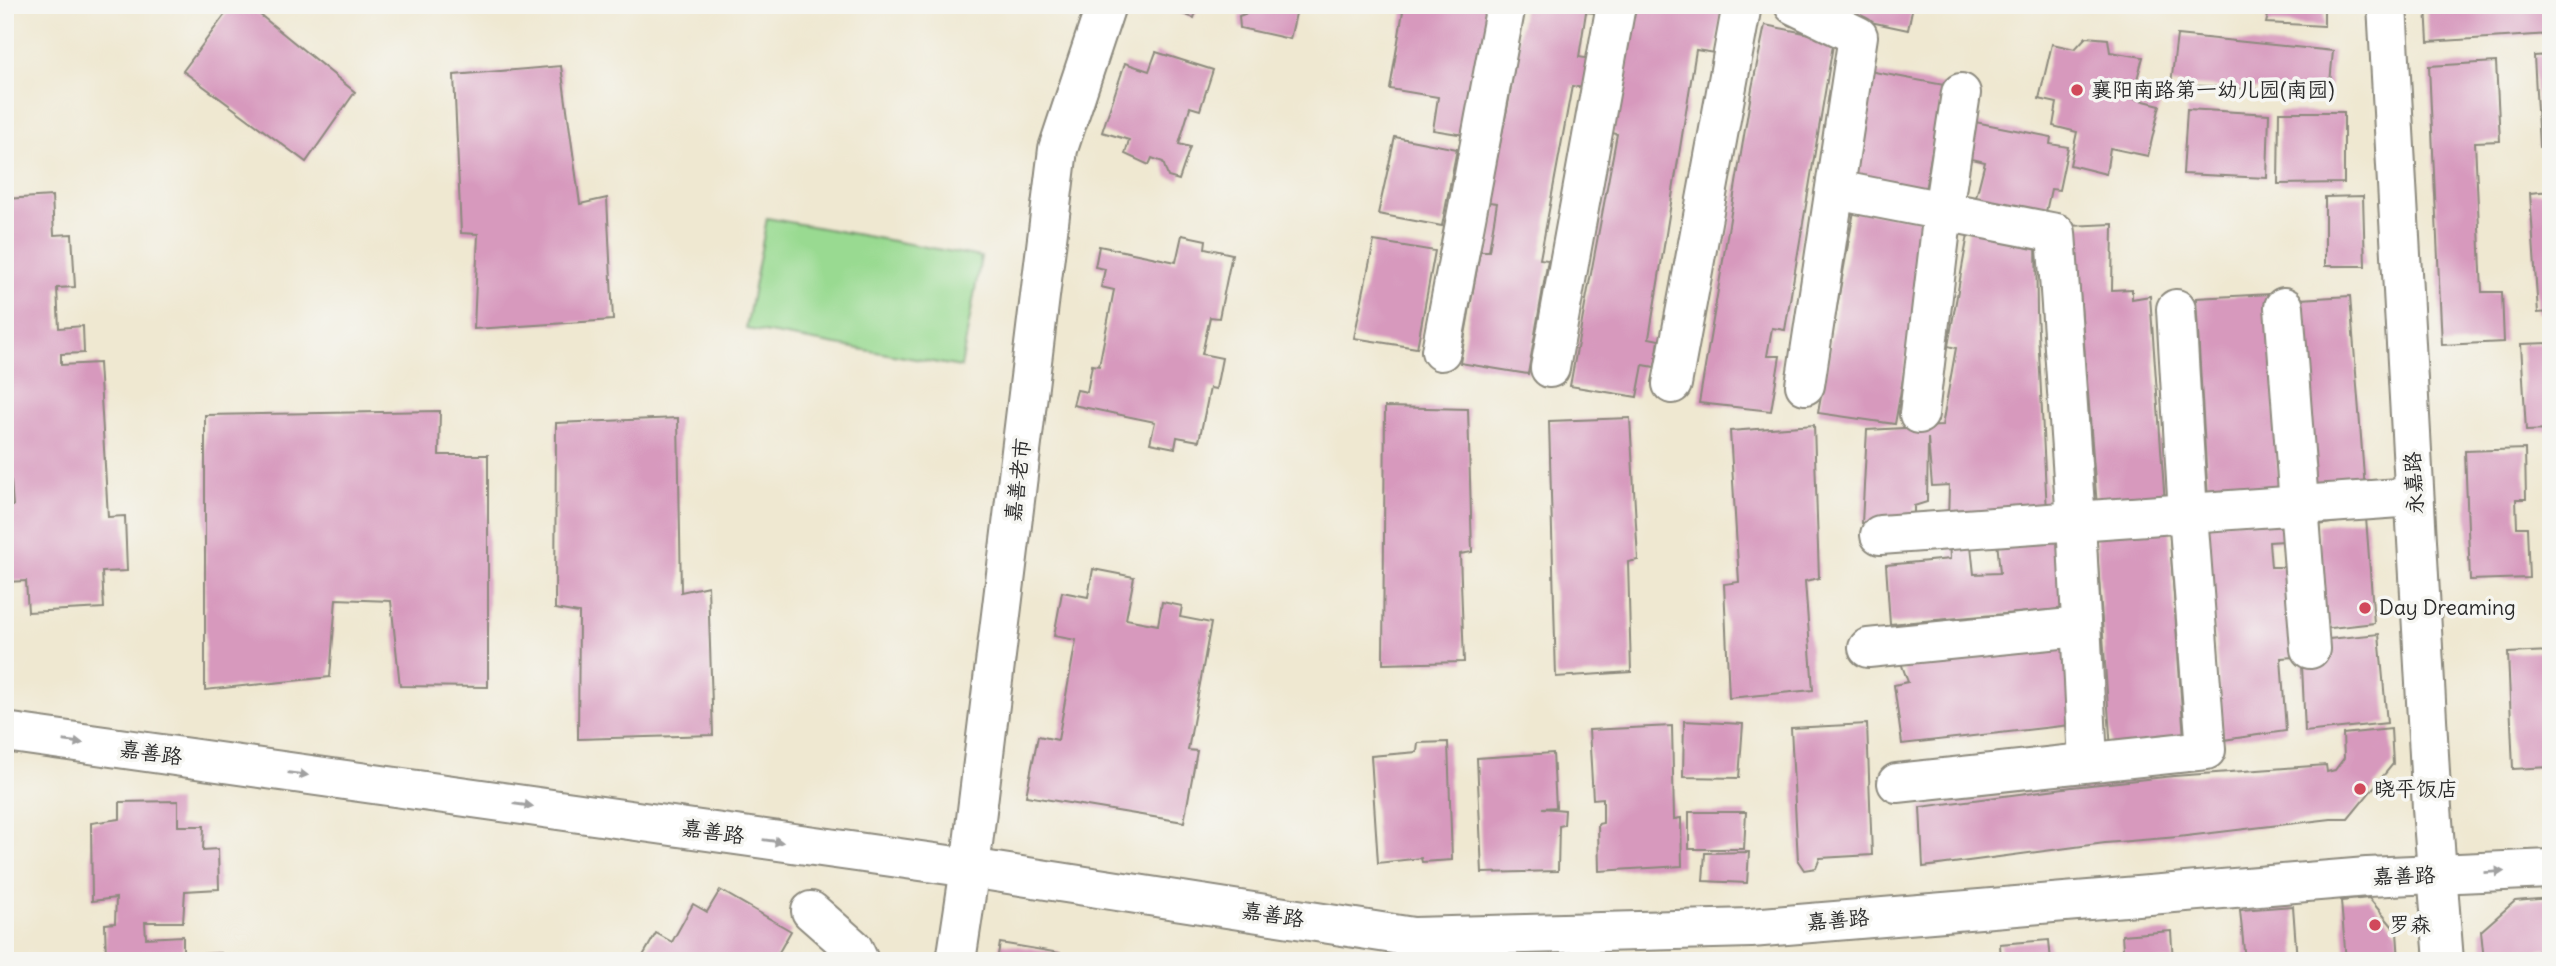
<svg xmlns="http://www.w3.org/2000/svg" width="2556" height="966" font-family="Delius,'LXGW WenKai TC',sans-serif">
	<style>
		.green { fill: #99da91; stroke: #62825e; stroke-width: 2 }
		.building { fill: #d799bd }
		.lines { fill: none; stroke-linecap: round; stroke-linejoin: round }
		.minor-casing { stroke: #8d8a7e; stroke-width: 42 }
		.minor { stroke: #fff; stroke-width: 38 }
		.oneway { fill: #a0a0a0 }
		.poi-dot { fill: #d1495b; stroke: #f6f6f2; stroke-width: 2.5 }
		.labels { text-anchor: middle; stroke-width: 7; stroke-linejoin: round; paint-order: stroke }
		.poi-label { font-size: 21px; fill: #2b2b2b; stroke: #f6f6f2; text-anchor: start }
		.street-label { font-size: 21px; fill: #2b2b2b; stroke: #f6f6f2 }
	</style>
	<rect width="100%" height="100%" fill="#f6f6f2"/>
	<filter id="ink" filterUnits="userSpaceOnUse"><feTurbulence type="fractalNoise" baseFrequency=".0143" numOctaves="2"/><feDisplacementMap in="SourceGraphic" scale="14" xChannelSelector="R" yChannelSelector="G"/><feConvolveMatrix kernelMatrix="1 2 1 2 8 2 1 2 1" color-interpolation-filters="sRGB"/></filter>
	<filter id="wash" filterUnits="userSpaceOnUse"><feTurbulence type="fractalNoise" baseFrequency=".00686" numOctaves="4" result="noise"/><feDisplacementMap in="SourceGraphic" scale="28" xChannelSelector="R" yChannelSelector="G"/><feGaussianBlur stdDeviation="1.57" result="paint"/><feColorMatrix in="noise" values="0 0 0 0 0 0 0 0 0 0 0 0 0 0 0 0 0 1.4 0 .05"/><feComposite in="paint" operator="in"/></filter>
	<g filter="url(#wash)">
		<rect width="100%" height="100%" fill="#efe8d1"/>
		<polygon class="green" points="767,218 981,257 961,367 746,329"/>
		<g id="blocks">
			<g class="building">
				<polygon points="232,5 248,5 355,92 306,162 183,71"/>
				<polygon points="1157,5 1198,5 1194,18"/>
				<polygon points="1246,5 1298,5 1290,39 1240,28 1239,16 1247,13"/>
				<polygon points="1404,5 1494,5 1471,136 1433,130 1438,97 1390,89"/>
				<polygon points="1524,5 1605,5 1604,14 1586,12 1579,57 1601,61 1596,90 1572,86 1540,259 1548,260 1528,374 1460,363 1480,251 1489,251 1497,203 1488,202 1509,99"/>
				<polygon points="1635,5 1723,5 1715,53 1696,50 1649,338 1659,340 1655,367 1643,365 1637,397 1570,386 1617,134 1612,133"/>
				<polygon points="1835,5 1913,5 1908,30 1833,14"/>
				<polygon points="2271,5 2324,5 2324,26 2266,23"/>
				<polygon points="2426,5 2501,5 2501,12 2531,10 2530,5 2551,5 2551,34 2428,42"/>
				<polygon points="1765,25 1834,39 1785,330 1772,328 1767,356 1780,356 1771,411 1699,403 1752,88"/>
				<polygon points="2177,35 2333,51 2329,94 2171,84"/>
				<polygon points="2086,37 2108,39 2110,52 2143,57 2132,98 2160,105 2148,156 2110,148 2106,174 2070,165 2077,132 2053,126 2057,103 2039,99 2052,44 2075,49"/>
				<polygon points="1156,52 1213,70 1200,110 1190,107 1179,144 1190,147 1179,180 1168,177 1163,162 1152,158 1149,165 1125,154 1129,140 1102,132 1125,63 1149,71"/>
				<polygon points="2551,55 2551,146 2539,147 2534,56"/>
				<polygon points="2496,62 2500,141 2475,142 2482,292 2502,292 2504,342 2442,345 2429,66"/>
				<polygon points="561,66 580,204 607,198 613,320 474,329 478,234 461,233 454,75"/>
				<polygon points="1869,71 1944,85 1923,201 1849,192"/>
				<polygon points="2187,109 2269,114 2267,178 2183,174"/>
				<polygon points="2279,112 2344,112 2344,183 2278,184"/>
				<polygon points="1965,120 2051,137 2050,144 2068,147 2059,190 2051,189 2044,221 1973,209 1985,162 1955,155"/>
				<polygon points="1395,137 1457,149 1442,226 1378,214"/>
				<polygon points="2551,191 2551,312 2538,313 2530,193"/>
				<polygon points="52,196 54,235 72,234 75,287 57,288 59,328 83,326 84,353 61,354 61,365 99,363 108,517 125,516 127,571 102,572 104,608 28,612 26,581 5,582 5,506 13,506 11,481 5,482 5,453 10,453 8,426 5,427 5,199"/>
				<polygon points="2363,196 2365,266 2325,266 2325,197"/>
				<polygon points="1854,211 1931,220 1895,424 1818,413"/>
				<polygon points="2113,224 2112,290 2132,289 2132,299 2150,296 2165,504 2097,506 2080,293 2069,293 2069,226"/>
				<polygon points="1969,229 2036,240 2037,312 2047,512 1948,521 1949,485 1932,486 1928,438 1927,502 1914,506 1914,524 1862,523 1867,430 1942,426 1956,348 1948,346"/>
				<polygon points="1182,235 1206,240 1205,248 1232,254 1219,318 1210,317 1202,354 1222,358 1216,389 1210,388 1199,441 1177,437 1175,448 1150,443 1155,422 1073,405 1077,390 1087,392 1092,365 1099,366 1114,290 1101,287 1105,269 1095,267 1099,246 1176,262"/>
				<polygon points="1374,241 1435,251 1417,348 1354,338"/>
				<polygon points="2271,294 2279,493 2208,500 2196,298"/>
				<polygon points="2350,296 2364,476 2365,509 2311,483 2300,299"/>
				<polygon points="2551,343 2551,430 2526,431 2521,344"/>
				<polygon points="1385,407 1468,409 1472,552 1460,554 1464,662 1383,664"/>
				<polygon points="440,411 439,455 488,455 488,687 400,686 391,601 336,599 330,677 205,690 205,415"/>
				<polygon points="678,418 681,592 708,586 713,735 578,739 579,613 555,609 556,423"/>
				<polygon points="1630,418 1638,560 1628,562 1631,672 1556,677 1549,421"/>
				<polygon points="1814,425 1819,578 1805,581 1813,690 1729,698 1724,584 1739,582 1730,431"/>
				<polygon points="2525,449 2526,499 2516,499 2517,527 2527,527 2529,578 2470,580 2465,451"/>
				<polygon points="2282,516 2284,541 2269,542 2271,567 2287,567 2294,657 2281,658 2286,731 2223,740 2206,522"/>
				<polygon points="2366,518 2374,623 2323,629 2318,525"/>
				<polygon points="2169,526 2184,739 2111,750 2096,534"/>
				<polygon points="1996,530 2068,535 2074,608 1890,624 1886,565 1950,559 1949,539 1970,537 1974,574 2000,573"/>
				<polygon points="1093,569 1134,577 1126,619 1158,625 1162,602 1182,606 1180,617 1211,623 1188,750 1197,751 1184,822 1026,796 1038,736 1058,740 1076,640 1054,636 1062,592 1088,597"/>
				<polygon points="2379,634 2387,723 2305,732 2302,665 2319,640"/>
				<polygon points="2069,640 2079,724 1902,744 1894,685 1908,682 1900,660"/>
				<polygon points="2551,651 2551,767 2513,769 2508,653"/>
				<polygon points="1684,721 1743,724 1739,778 1683,777"/>
				<polygon points="1867,724 1872,855 1820,858 1816,868 1804,870 1798,861 1791,728"/>
				<polygon points="1672,726 1674,819 1681,818 1682,866 1599,871 1598,824 1603,823 1603,798 1593,799 1589,730"/>
				<polygon points="2391,729 2393,764 2348,819 2331,819 2178,837 2105,843 1923,867 1920,807 2072,787 2174,776 2326,765 2327,772 2335,770 2344,758 2343,734"/>
				<polygon points="1448,742 1452,860 1422,862 1421,858 1378,863 1371,756 1417,752 1418,743"/>
				<polygon points="1553,753 1556,807 1542,808 1565,810 1564,825 1559,826 1558,871 1482,873 1477,758"/>
				<polygon points="178,801 178,826 204,826 203,850 218,849 219,889 185,891 183,922 145,922 146,938 183,936 183,955 221,953 221,961 100,961 100,959 106,958 105,924 115,923 116,898 92,901 91,823 120,819 120,802"/>
				<polygon points="1689,812 1746,812 1744,849 1689,849"/>
				<polygon points="1749,852 1747,883 1703,881 1705,853"/>
				<polygon points="720,890 791,931 774,961 640,961 656,933 672,942 693,904 707,912"/>
				<polygon points="2369,898 2397,932 2399,961 2346,961 2341,901"/>
				<polygon points="2551,898 2551,949 2538,950 2539,961 2484,961 2481,931 2515,901"/>
				<polygon points="2293,906 2297,961 2245,961 2240,910"/>
				<polygon points="2171,931 2173,961 2124,961 2122,935"/>
				<polygon points="2049,940 2051,961 2001,961 2000,944"/>
				<polygon points="1000,943 1060,953 1059,961 997,961"/>
			</g>
		</g>
	</g>
	<g filter="url(#ink)">
		<use href="#blocks" fill-opacity="0" stroke="#8d8a7e" stroke-width="2"/>
		<g class="lines">
			<g class="minor-casing">
				<g id="minor">
					<polyline points="1794,5 1858,36 1805,385"/>
					<polyline points="2387,5 2432,808 2444,961"/>
					<polyline points="1836,190 2056,233 2076,521 2414,497"/>
					<polyline points="2284,307 2310,649"/>
					<polyline points="1441,351 1506,5"/>
					<polyline points="1550,368 1616,5"/>
					<polyline points="1672,384 1742,5"/>
					<polyline points="1919,414 1943,211 1961,93"/>
					<polyline points="1880,535 2076,521 2088,762"/>
					<polyline points="1868,648 2080,627"/>
					<polyline points="5,732 970,868 1413,937 1751,928 2367,877 2551,869"/>
					<polyline points="1897,783 2206,750 2188,514 2176,309"/>
					<polyline points="811,911 853,948 859,961"/>
					<polyline points="956,961 970,868 1058,149 1106,5"/>
				</g>
			</g>
			<use href="#minor" class="minor"/>
		</g>
		<defs><path id="oneway-solid" d="M-6-.8H1V-3.2L6.5 0L1 3.2V.8H-6Z" transform="scale(1.75)"/></defs>
		<g class="oneway">
			<use href="#oneway-solid" transform="translate(73 742) rotate(8)"/>
			<use href="#oneway-solid" transform="translate(298 774) rotate(8)"/>
			<use href="#oneway-solid" transform="translate(523 805) rotate(8)"/>
			<use href="#oneway-solid" transform="translate(773 841) rotate(8)"/>
			<use href="#oneway-solid" transform="translate(2494 872) rotate(-3)"/>
		</g>
	</g>
	<g class="poi-dot">
		<circle cx="2077" cy="90" r="7"/>
		<circle cx="2365" cy="608" r="7"/>
		<circle cx="2360" cy="789" r="7"/>
		<circle cx="2375" cy="925" r="7"/>
	</g>
	<g class="labels">
		<g class="poi-label">
			<text x="2091" y="97">襄阳南路第一幼儿园(南园)</text>
			<text x="2379" y="615">Day Dreaming</text>
			<text x="2374" y="796">晓平饭店</text>
			<text x="2389" y="932">罗森</text>
		</g>
		<g class="street-label">
			<text transform="translate(1018 480) rotate(-83)" y="7">嘉善老市</text>
			<text transform="translate(2414 483) rotate(-93)" y="7">永嘉路</text>
			<text transform="translate(151 753) rotate(8)" y="7">嘉善路</text>
			<text transform="translate(713 832) rotate(8)" y="7">嘉善路</text>
			<text transform="translate(2404 876) rotate(-2)" y="7">嘉善路</text>
			<text transform="translate(1273 915) rotate(9)" y="7">嘉善路</text>
			<text transform="translate(1838 920) rotate(-5)" y="7">嘉善路</text>
		</g>
	</g>
	<rect width="2556" height="966" fill="none" stroke="#f6f6f2" stroke-width="28"/>
</svg>
